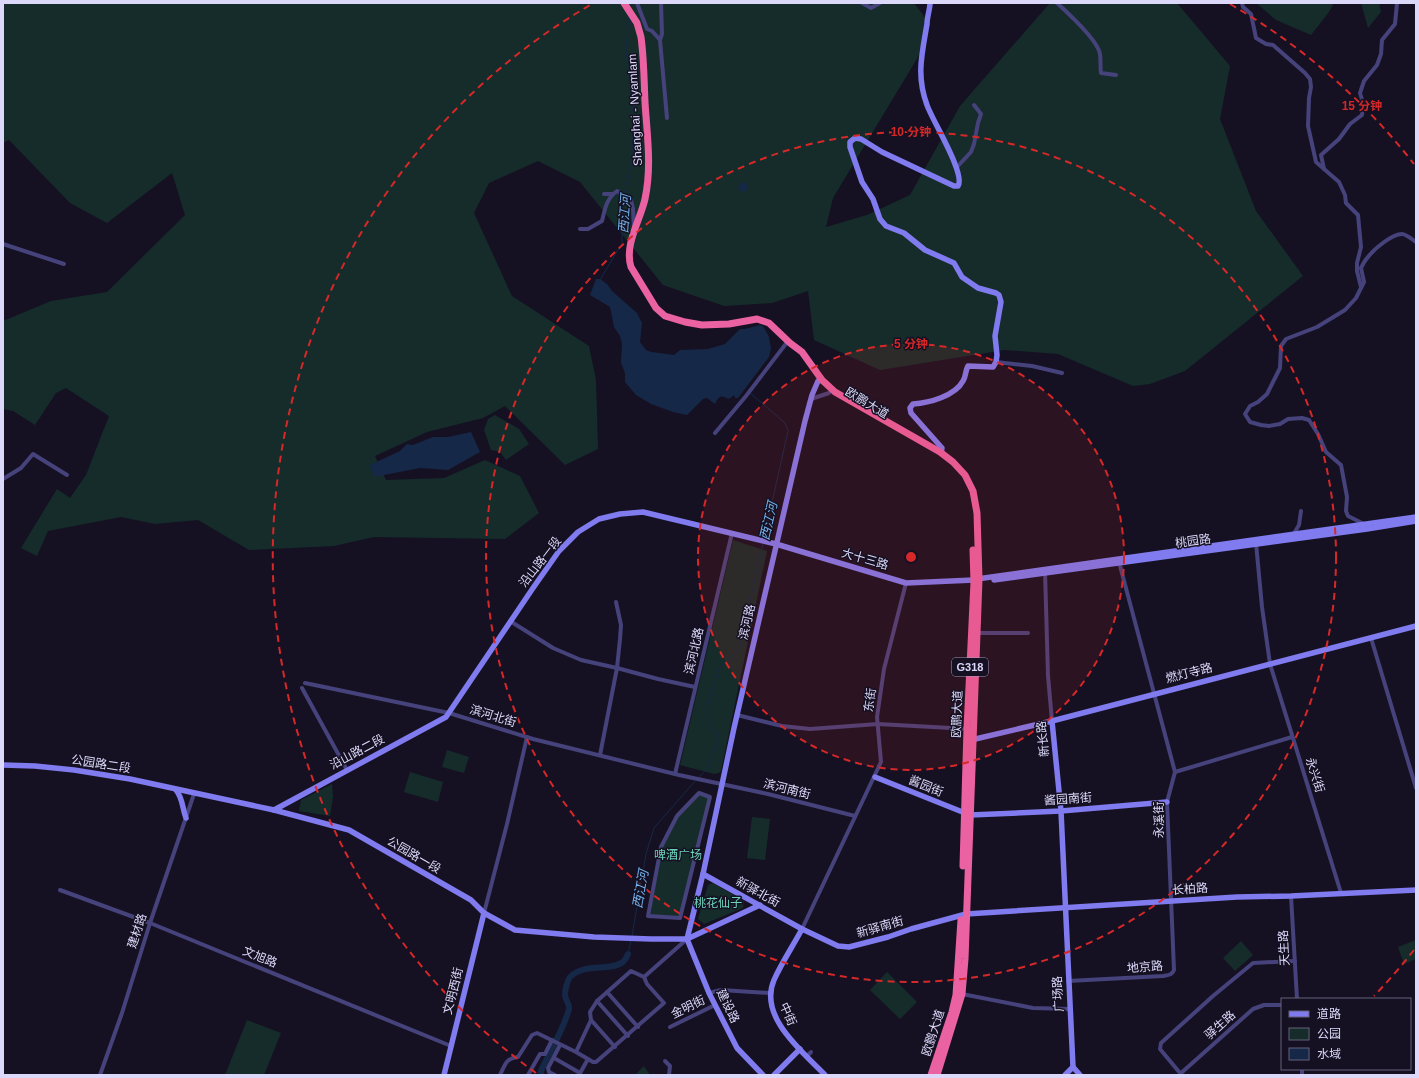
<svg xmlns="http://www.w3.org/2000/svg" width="1419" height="1078" font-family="Helvetica,'Noto Sans SC',sans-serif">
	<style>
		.green { fill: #152c2b }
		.water { fill: #162847 }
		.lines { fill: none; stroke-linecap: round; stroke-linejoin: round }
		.stream { stroke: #162847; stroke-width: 1 }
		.river { stroke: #162847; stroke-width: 6 }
		.street { stroke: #46427b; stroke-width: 4 }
		.secondary { stroke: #807bee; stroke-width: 5.5 }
		.highway { stroke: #ea62a1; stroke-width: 7 }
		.ring { fill: none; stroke: #d62828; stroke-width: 2; stroke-dasharray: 7 5 }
		.labels { text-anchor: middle; stroke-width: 3; stroke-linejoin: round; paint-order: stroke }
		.shield { fill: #151122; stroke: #a09cb9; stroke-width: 1 }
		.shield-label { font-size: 11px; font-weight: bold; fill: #dcd8fa }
		.street-label { font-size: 12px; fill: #dcd8fa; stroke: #151122 }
		.park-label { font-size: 12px; fill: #6dd1ba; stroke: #151122 }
		.water-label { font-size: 13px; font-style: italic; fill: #73b2ed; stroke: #151122 }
		.centre { fill: #d62828; stroke: #151122; stroke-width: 2 }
		.ring-label { font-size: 12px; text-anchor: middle; font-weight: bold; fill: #d62828; stroke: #151122; stroke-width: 3; stroke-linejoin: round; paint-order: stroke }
	</style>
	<rect width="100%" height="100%" fill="#151122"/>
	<g class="green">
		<polygon points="3,3 743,3 744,4 745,3 914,3 930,24 918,57 833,198 826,227 867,215 910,195 960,106 1050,3 1177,3 1230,66 1220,119 1256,211 1303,276 1185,371 1150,384 1133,386 1058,354 1005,350 880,370 814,340 808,291 772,303 724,306 663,285 580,182 538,161 489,183 474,213 512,296 589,346 596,380 598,449 565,465 505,406 483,418 427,432 375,456 386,480 444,478 485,460 520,476 539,513 505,539 374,537 334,546 249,550 198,520 155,524 121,517 48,531 37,556 21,548 57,489 70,498 86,475 109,416 66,388 56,393 35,425 13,411 3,409 3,321 51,301 107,292 185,215 172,173 107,223 70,203 9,140 3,143"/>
		<polygon points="1256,3 1334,3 1329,12 1311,35 1276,20"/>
		<polygon points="1361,3 1379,3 1381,12 1368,28"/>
		<polygon points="495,415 519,429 529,444 506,460 500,452 491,450 484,430 488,419"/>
		<polygon points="733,540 767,551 721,771 719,773 714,774 680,765"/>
		<polygon points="447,750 469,757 464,773 442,767"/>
		<polygon points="410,772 443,782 438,802 404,792"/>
		<polygon points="332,784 333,797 330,816 299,811 301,800"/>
		<polygon points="699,793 710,797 680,918 648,916 661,847 677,816"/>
		<polygon points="752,817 770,819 765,860 747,858"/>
		<polygon points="713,883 744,901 743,908 704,924 698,919 708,885"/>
		<polygon points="1416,940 1416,959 1404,964 1398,947"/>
		<polygon points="1241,941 1253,955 1235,971 1223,958"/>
		<polygon points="887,972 917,1002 900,1019 870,990"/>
		<polygon points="247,1020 281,1033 264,1075 225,1075"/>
		<polygon points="644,1066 650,1075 635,1075"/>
	</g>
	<g class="water">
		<circle cx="743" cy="187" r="4.5"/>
		<path d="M596 279H600L607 284 612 291 637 313 642 323 640 342 646 350 651 352 674 355 680 350 708 349 725 344 740 329H745L760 325 763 326 769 337 771 349 769 357 738 398H735L734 395 729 399C721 395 719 395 715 404L707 398 703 399 687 415 673 412 651 404 636 395 625 382V373L621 363 622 344 620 336 614 327 610 307 590 295Z"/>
		<polygon points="471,432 480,452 448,470 420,468 374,477 370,465 400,451 407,444 413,445 433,437 448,437"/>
	</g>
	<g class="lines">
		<g class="stream">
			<polyline points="624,193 631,167 634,121 626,49 629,16"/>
			<polyline points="600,280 622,243 622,202 623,198"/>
			<polyline points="750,393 784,422 787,427 788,431 764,538"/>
			<polyline points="699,777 708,768 717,743 717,734 708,722 707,712 709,700 719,668 739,650 763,544"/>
			<polyline points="632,936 646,854 654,828 695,781"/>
			<polyline points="628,954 631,941"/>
		</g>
		<path class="river" d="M541 1075V1071C550 1051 563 1031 569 1009 570 1004 565 1000 565 995 565 990 567 981 570 977 585 962 610 972 623 962 625 960 627 957 628 954"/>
		<g class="street">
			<polyline points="637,3 647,29 652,31 660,40 662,34 661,3"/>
			<polyline points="862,3 871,8 880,3"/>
			<path d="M1057 3C1068 13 1098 41 1100 54 1101 61 1100 67 1101 73L1116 75"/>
			<polyline points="1242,3 1243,7 1251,14 1256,38 1266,44 1273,45 1305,73 1310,79 1311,87 1309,98 1308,126 1316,162 1339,182 1345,195 1346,203 1358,215 1361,247 1357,263 1357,271 1361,287"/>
			<polyline points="660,40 667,118"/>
			<polyline points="957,167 971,152 974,144 978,123 981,114 974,105"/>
			<polyline points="1324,169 1321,155 1339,139 1350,124 1362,115 1363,103 1360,93 1364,81 1377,65 1381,54 1382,40 1395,24 1397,3"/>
			<polyline points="604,194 613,194"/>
			<path d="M580 229H588L602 221C605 209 606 199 617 191L631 200 633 209 634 226"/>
			<polyline points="3,244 64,264"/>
			<polyline points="996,362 1032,366 1062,373"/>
			<polyline points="811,399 829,393"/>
			<polyline points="715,433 746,396 788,341"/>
			<polyline points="3,479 21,468 33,454 67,475"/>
			<path d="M1364 524 1348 516 1346 511 1347 497 1341 465 1326 452 1318 434 1309 420 1302 418 1288 419 1280 424 1269 426 1261 425 1250 422 1245 414 1250 406 1258 402 1267 394 1280 368 1281 346 1286 339 1317 327 1345 310 1356 298 1364 282 1361 268C1363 264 1365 260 1368 257 1374 249 1392 234 1402 234 1406 234 1413 240 1416 242"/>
			<polyline points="1293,535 1299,525 1301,511"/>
			<polyline points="1256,543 1262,607 1270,664 1341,893"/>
			<polyline points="1045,571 1048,676 1052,721"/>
			<polyline points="510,621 553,648 581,660 617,668 658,679 695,687"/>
			<polyline points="977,633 1028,633"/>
			<polyline points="1371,638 1416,788"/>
			<polyline points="305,683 449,713 533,739 679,775 768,794 855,816"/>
			<polyline points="302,688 347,770"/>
			<polyline points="737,715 782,726 810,729 878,724 969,729"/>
			<polyline points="600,755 617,668 620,639 621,625 616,602"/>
			<polyline points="1175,772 1292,737"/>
			<polyline points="675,774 732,533"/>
			<polygon points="699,793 710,797 680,918 648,916 661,847 677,816"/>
			<polyline points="60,890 150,923 451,1046"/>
			<polyline points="1291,896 1297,999"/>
			<polyline points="484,913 507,824 527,737"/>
			<polyline points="802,929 881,762 877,717 884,669 906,583"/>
			<polyline points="644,977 687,939"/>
			<path d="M1068 981 1163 976C1169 975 1172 975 1174 970L1167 802 1175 772 1119 562"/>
			<polyline points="607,992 638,1027"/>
			<polyline points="709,993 721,990 770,993"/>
			<polyline points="962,994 1033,1008 1070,1009"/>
			<polyline points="597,1001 628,1036"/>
			<polyline points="591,1020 615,1047"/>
			<polyline points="670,1027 715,1005"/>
			<polyline points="807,1056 811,1052"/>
			<polyline points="554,1058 580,1073"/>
			<polyline points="665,1061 670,1066 669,1075"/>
			<polyline points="1302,1069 1302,1075"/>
			<polyline points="1180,1073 1160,1049 1161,1043 1213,996 1253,963 1295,961"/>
			<polyline points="1180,1074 1253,1009 1264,1005 1282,1005"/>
			<polyline points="100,1075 122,1013 150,923 194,794"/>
			<path d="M500 1075C505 1065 506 1058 518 1057L532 1035 537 1033 576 1052 593 1062H596L664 1003 647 984 644 977 631 971 597 1001 590 1012 591 1020 576 1052"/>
			<polyline points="528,1075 540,1054 545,1054 552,1040"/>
			<polyline points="555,1075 549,1072 548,1068 560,1045"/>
			<polyline points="579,1075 588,1059"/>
		</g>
		<g class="secondary">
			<path d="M930 3C930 9 927 17 927 24 922 54 916 75 927 105 932 120 966 174 958 186H954L882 152 861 139 855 138 850 142V147L862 182 873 199 880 219 886 226 904 233 925 250 954 263 962 277 978 288 996 293 999 295 1001 302 995 336 997 355 996 362 993 367 968 366C965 371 966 377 963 381 955 396 929 403 913 404L910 408 911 413 942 448 941 453"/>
			<polyline points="977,579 1416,517"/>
			<polyline points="994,580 1367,529 1416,521"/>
			<polyline points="1052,721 1061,811 1073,1067 1065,1075"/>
			<polyline points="971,740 1052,721 1416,626"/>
			<polyline points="3,765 35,766 74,770 130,779 274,810 349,830 471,900 484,913 515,930 594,937 651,939 687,939 760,905"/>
			<polyline points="875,777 970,815 1061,811 1167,802"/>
			<path d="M176 790C183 798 182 808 186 818"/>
			<polyline points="274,810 446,717 533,588 559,551 578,532 599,519 620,514 643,512 776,544 906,583 974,580"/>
			<polyline points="703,874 802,929 838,946 849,947 888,937 911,929 966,914 1237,897 1291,896 1416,890"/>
			<path d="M802 929C793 946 782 962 774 980 758 1017 803 1052 825 1075"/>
			<polyline points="687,939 703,874 734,728 805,421 812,395 818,381 822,380"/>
			<polyline points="687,939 709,993 737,1048 763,1075"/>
			<polyline points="1073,1067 1080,1075"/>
			<polyline points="444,1075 484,913"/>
			<polyline points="774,1075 800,1049"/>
		</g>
		<g class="highway">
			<path d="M624 3 637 23 641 37C644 59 644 80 645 102 647 135 652 166 645 199 640 221 624 245 631 267L656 308 665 316 685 322 702 325 729 324 757 319 769 323 790 343 802 352 822 380 835 392 940 452 953 462 965 475 973 491 977 513 979 579 965 959 962 994 937 1075"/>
			<polyline points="963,866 967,729 974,582 973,550"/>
			<polyline points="931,1075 952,1012 956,995 961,920"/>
		</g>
	</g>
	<circle cx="911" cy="557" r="213" fill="#d62828" fill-opacity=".12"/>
	<g class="ring">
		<circle cx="911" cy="557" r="213"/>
		<circle cx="911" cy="557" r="425"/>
		<path d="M1414 950A638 638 0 0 1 1374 996M536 1073A638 638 0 0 1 592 4M1230 4A638 638 0 0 1 1414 164"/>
	</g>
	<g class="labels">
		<rect class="shield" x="952" y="658" width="36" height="18" rx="3"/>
		<g class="shield-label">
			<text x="970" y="671">G318</text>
		</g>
		<g class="street-label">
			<text transform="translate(635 110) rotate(-93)" y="4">Shanghai - Nyamlam</text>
			<text transform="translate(867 403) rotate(31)" y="4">欧鹏大道</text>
			<text transform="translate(1193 541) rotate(-8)" y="4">桃园路</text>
			<text transform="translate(865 559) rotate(16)" y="4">大十三路</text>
			<text transform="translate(540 562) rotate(-52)" y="4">沿山路一段</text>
			<text transform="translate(747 622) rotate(-77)" y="4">滨河路</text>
			<text transform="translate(694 651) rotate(-77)" y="4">滨河北路</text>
			<text transform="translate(1189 673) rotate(-14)" y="4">燃灯寺路</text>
			<text transform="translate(870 700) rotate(-82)" y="4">东街</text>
			<text transform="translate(957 714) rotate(-88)" y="4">欧鹏大道</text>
			<text transform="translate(493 716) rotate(17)" y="4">滨河北街</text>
			<text transform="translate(1043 739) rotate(-96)" y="4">新长路</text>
			<text transform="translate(357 752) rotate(-28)" y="4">沿山路二段</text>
			<text transform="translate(101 764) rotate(9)" y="4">公园路二段</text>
			<text transform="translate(1315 775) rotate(72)" y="4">永兴街</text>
			<text transform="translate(926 786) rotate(22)" y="4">酱园街</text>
			<text transform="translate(787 789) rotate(14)" y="4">滨河南街</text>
			<text transform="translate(1068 799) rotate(-4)" y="4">酱园南街</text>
			<text transform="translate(1159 820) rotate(-90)" y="4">永溪街</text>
			<text transform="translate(414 855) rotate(30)" y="4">公园路一段</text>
			<text transform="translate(1190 889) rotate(-4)" y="4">长柏路</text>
			<text transform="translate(758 892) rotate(29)" y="4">新驿北街</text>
			<text transform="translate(880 927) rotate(-16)" y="4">新驿南街</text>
			<text transform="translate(137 931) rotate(-72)" y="4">建材路</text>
			<text transform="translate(1284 948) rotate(-93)" y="4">天生路</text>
			<text transform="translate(260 957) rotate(22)" y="4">文旭路</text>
			<text transform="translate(1145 967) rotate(-4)" y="4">地京路</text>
			<text transform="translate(453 991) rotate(-76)" y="4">文明西街</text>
			<text transform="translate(1058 994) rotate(-93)" y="4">广场路</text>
			<text transform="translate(728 1006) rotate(64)" y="4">建设路</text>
			<text transform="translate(688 1007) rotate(-26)" y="4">金明街</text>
			<text transform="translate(788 1014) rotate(66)" y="4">中街</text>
			<text transform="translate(1220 1025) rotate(-42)" y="4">驿生路</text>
			<text transform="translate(933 1033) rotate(-72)" y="4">欧鹏大道</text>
		</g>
		<g class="park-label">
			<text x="678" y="859">啤酒广场</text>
			<text x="718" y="907">桃花仙子</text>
		</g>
		<g class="water-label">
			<text transform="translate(624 214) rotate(-86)" y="5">西江河</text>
			<text transform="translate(768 521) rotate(-77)" y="5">西江河</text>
			<text transform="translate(640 889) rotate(-80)" y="5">西江河</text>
		</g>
	</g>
	<circle cx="911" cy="557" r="6" class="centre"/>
	<g class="ring-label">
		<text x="1362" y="110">15 分钟</text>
		<text x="911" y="136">10 分钟</text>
		<text x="911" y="348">5 分钟</text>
	</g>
	<rect width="1419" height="1078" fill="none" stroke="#dcd8fa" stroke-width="8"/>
	<rect x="1281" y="998" width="130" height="72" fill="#151122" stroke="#656178"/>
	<rect x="1289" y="1011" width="20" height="6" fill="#807bee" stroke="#656178"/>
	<text x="1317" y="1018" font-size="12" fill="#dcd8fa">道路</text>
	<rect x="1289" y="1028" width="20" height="12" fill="#152c2b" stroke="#656178"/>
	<text x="1317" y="1038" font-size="12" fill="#dcd8fa">公园</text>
	<rect x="1289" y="1048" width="20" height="12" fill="#162847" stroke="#656178"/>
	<text x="1317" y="1058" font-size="12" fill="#dcd8fa">水域</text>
</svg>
